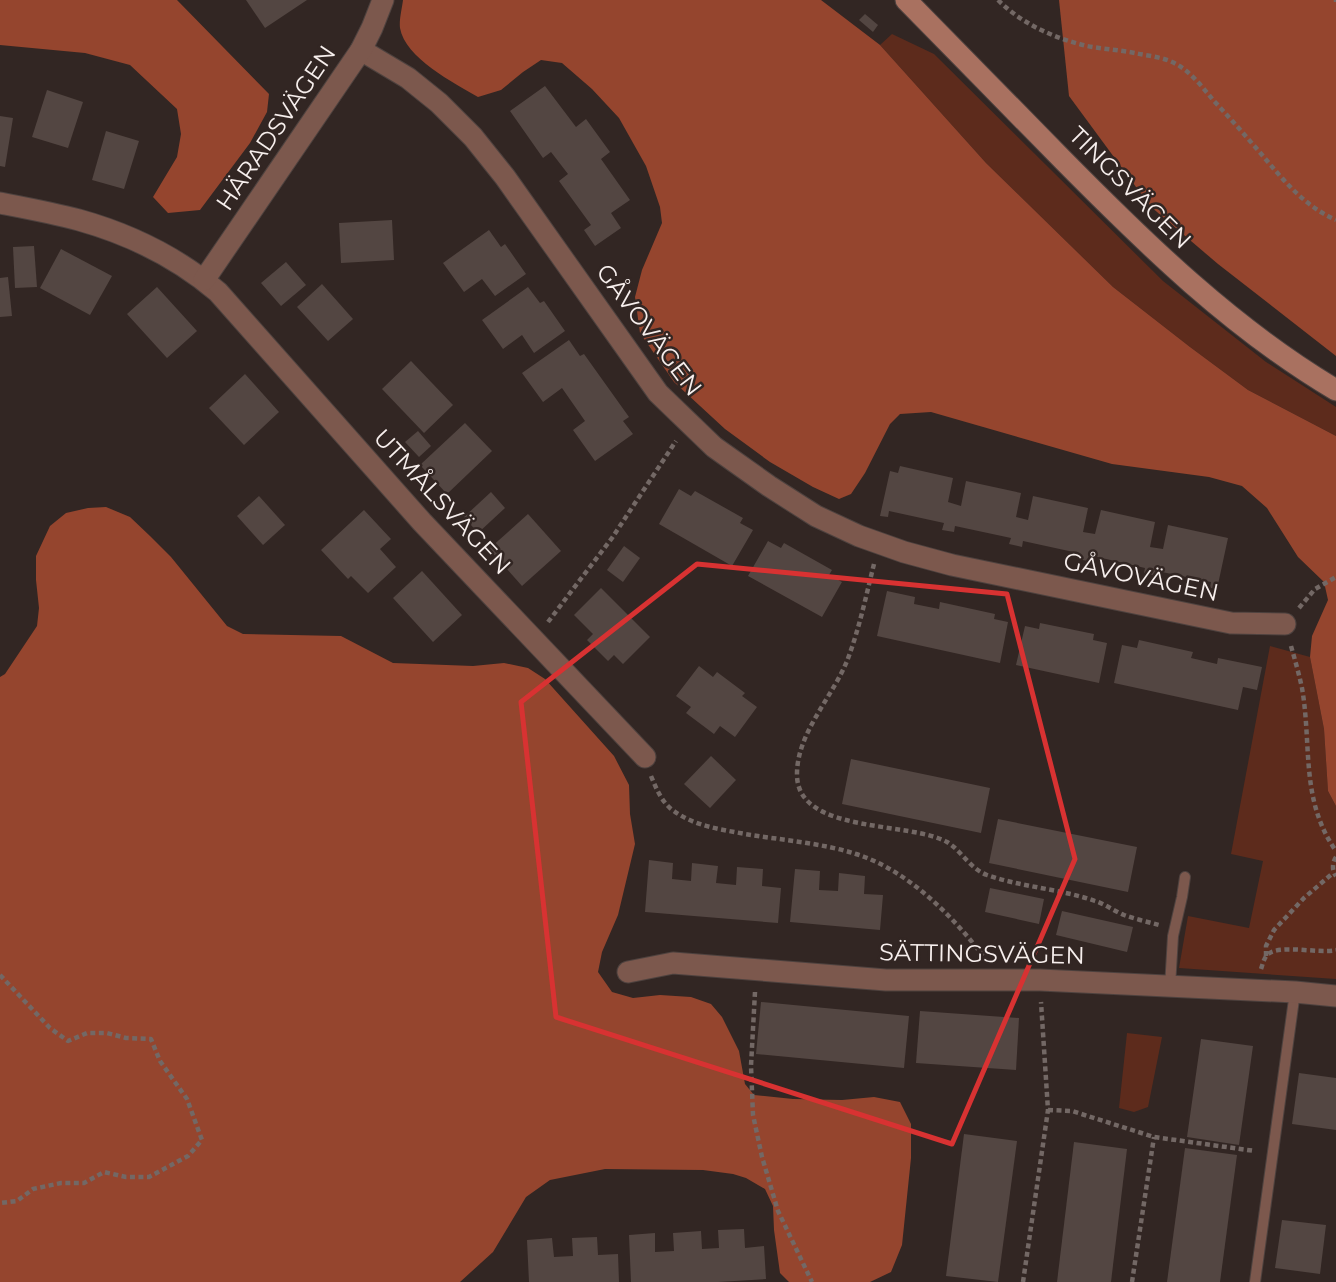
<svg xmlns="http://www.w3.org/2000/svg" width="1336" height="1282" font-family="Montserrat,sans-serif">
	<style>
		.green { fill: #5d2b1c }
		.forest { fill: #95452e }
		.building { fill: #534642 }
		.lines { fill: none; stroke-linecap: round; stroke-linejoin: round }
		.lane-casing { stroke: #4e423f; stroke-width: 12 }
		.street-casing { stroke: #4e423f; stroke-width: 23 }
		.secondary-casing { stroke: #4e423f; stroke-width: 23 }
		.path { stroke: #736865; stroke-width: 4.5; stroke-dasharray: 5 3.5; stroke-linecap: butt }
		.lane { stroke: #7c584d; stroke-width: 10 }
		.street { stroke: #7c584d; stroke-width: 21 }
		.secondary { stroke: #a97160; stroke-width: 21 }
		.marked { fill: none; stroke: #d83232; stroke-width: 5; stroke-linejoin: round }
		.labels { text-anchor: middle; stroke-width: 5; stroke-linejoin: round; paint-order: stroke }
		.street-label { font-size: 24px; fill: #f7efed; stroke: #322623 }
	</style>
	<rect width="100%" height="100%" fill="#322623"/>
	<g class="green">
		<polygon points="892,34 934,54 1163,281 1266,362 1336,407 1336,436 1248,390 1190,347 1113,287 986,163 880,45"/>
		<polygon points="1270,646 1310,657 1324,729 1328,791 1336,806 1336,979 1179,968 1188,916 1249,928 1263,861 1231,854"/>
		<polygon points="1127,1033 1162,1037 1148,1107 1134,1112 1119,1108"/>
	</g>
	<g class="forest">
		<polygon points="0,0 177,0 269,94 267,112 250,143 200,210 168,213 153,197 177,157 181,134 177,109 130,65 85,53 0,45"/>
		<path d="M403 0H821L880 45 986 163 1113 287 1190 347 1248 390 1336 436V806L1328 791 1324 729 1310 657 1312 636 1328 600 1324 582 1298 557 1267 508 1242 486 1209 477 1112 464 931 412 900 414 890 424 865 473 851 494 839 499 813 487 770 462 725 429 674 382 640 333 635 297 642 270 662 223 660 207 646 166 619 118 592 89 562 63 541 60 523 72 501 90 478 97C454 83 405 58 400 28 399 20 402 8 403 0Z"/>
		<polygon points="1059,0 1336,0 1336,356 1218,264 1150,206 1069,96"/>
		<polygon points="106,507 130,517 150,536 171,557 227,626 243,634 341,636 393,663 473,666 504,663 528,668 545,679 614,756 629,785 630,814 635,844 618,915 602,952 598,972 612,992 633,998 660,995 691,997 711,1004 722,1017 739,1051 745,1084 754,1095 793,1099 842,1100 874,1097 900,1102 911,1124 911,1158 902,1245 891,1272 870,1282 789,1282 780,1273 774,1230 773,1206 765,1189 746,1178 733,1174 703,1170 605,1169 550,1180 526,1197 493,1252 460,1282 0,1282 0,677 5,674 37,626 39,608 36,580 36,556 50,526 66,513 88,508"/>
	</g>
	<g class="building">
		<polygon points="246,0 307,0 265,28"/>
		<polygon points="865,14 878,25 873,32 859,20"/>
		<polygon points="545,86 576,127 586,119 610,152 601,159 630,200 611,213 621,228 595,246 584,230 591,225 559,181 568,174 551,152 543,158 510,111"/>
		<polygon points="47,90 83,102 68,148 32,137"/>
		<polygon points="0,116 13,118 5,167 0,166"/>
		<polygon points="106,131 139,141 124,189 92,180"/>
		<polygon points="392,220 394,260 341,263 339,223"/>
		<polygon points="489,230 501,247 505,244 526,274 495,296 482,279 464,292 443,263"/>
		<polygon points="34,246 37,287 15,288 13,247"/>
		<polygon points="61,249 112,276 90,315 40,288"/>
		<polygon points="286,262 306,285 281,306 261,283"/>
		<polygon points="8,277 12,316 0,317 0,278"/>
		<polygon points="322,284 353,319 328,341 297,307"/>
		<polygon points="157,287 197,331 167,358 127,314"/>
		<polygon points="528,287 540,303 544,301 565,331 534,353 522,335 503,349 482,320"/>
		<polygon points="569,340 580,356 584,354 629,417 623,421 633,434 595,461 573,430 585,421 562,388 543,402 522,373"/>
		<polygon points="411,361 453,405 424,433 382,389"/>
		<polygon points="245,374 279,412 244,445 209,408"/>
		<polygon points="465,423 492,451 447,494 420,465"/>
		<polygon points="418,431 431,446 419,457 405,442"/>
		<polygon points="900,466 953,478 948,502 961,506 966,481 1021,493 1016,517 1028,520 1033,496 1088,508 1083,532 1095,534 1101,510 1155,522 1150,547 1163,549 1168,525 1228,538 1217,589 1210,588 1211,582 1157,571 1156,576 1144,573 1145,568 1089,555 1088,561 1077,559 1078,553 1023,541 1022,547 1009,544 1011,538 955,526 954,532 942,530 944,523 889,511 888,517 880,516 890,471 898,473"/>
		<polygon points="679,489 691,496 695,491 743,518 740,523 753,530 732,566 659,524"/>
		<polygon points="491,492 505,508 478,533 464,517"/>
		<polygon points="259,496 285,525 263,545 237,516"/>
		<polygon points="364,510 391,539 380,549 396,567 368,593 351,576 348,579 321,550"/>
		<polygon points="528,514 561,551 522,586 489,549"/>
		<polygon points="768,541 781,548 784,543 832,570 829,575 842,582 822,617 748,576"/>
		<polygon points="624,546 640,558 623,582 607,570"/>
		<polygon points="422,571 462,615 433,642 393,598"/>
		<polygon points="601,588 650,637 623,664 614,655 608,661 587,640 593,634 574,615"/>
		<polygon points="887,591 915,597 914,604 939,609 940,602 995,614 994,619 1008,622 1000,663 877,636"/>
		<polygon points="1040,623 1094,634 1093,640 1107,643 1099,683 1016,665 1025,626 1039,629"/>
		<polygon points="1139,640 1193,652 1191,658 1217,664 1218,658 1262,667 1257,690 1243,687 1238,710 1114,683 1122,645 1137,648"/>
		<polygon points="699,666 713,677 717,672 745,693 742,696 757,707 735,737 720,726 714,734 686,713 691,707 676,696"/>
		<polygon points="711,756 736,780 710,808 684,784"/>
		<polygon points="851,759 990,788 981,833 842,804"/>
		<polygon points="998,819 1137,847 1128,892 989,863"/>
		<polygon points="649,860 673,863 672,879 691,881 692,863 718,866 716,883 736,885 737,867 763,869 762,886 781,888 778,923 645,912"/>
		<polygon points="795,869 820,871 819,890 838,891 839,873 865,876 864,894 883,895 880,930 790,922"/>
		<polygon points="990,888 1044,899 1039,924 985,912"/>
		<polygon points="1062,911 1133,927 1127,952 1056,935"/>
		<polygon points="761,1002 909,1016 904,1068 756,1054"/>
		<polygon points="920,1011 1019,1018 1016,1070 916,1063"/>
		<polygon points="1201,1039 1253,1046 1239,1145 1187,1137"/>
		<polygon points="1299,1073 1336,1078 1336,1130 1292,1124"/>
		<polygon points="964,1134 1017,1141 998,1282 946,1276"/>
		<polygon points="1074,1142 1127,1149 1111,1282 1057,1282"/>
		<polygon points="1185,1148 1237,1155 1220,1282 1167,1282"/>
		<polygon points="1282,1220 1326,1225 1320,1274 1275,1268"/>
		<polygon points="744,1229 745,1248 764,1246 766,1279 718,1282 631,1282 629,1235 655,1233 655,1252 674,1251 673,1233 701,1231 702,1249 719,1248 718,1230"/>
		<polygon points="597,1237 598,1255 618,1254 619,1282 529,1282 527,1240 552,1238 554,1257 573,1256 572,1238"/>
	</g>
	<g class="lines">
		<g class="lane-casing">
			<g id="lane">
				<polyline points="1170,987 1173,936 1182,897 1185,877"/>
				<polyline points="1255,1282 1295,992"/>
			</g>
		</g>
		<g class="street-casing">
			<g id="street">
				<polyline points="361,50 408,78 439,103 473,137 505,177 658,393 714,447 769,486 816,516 859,536 904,552 952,565 1231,623 1285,624"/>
				<path d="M0 203C26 208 53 213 79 220 129 234 178 258 218 292L422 522 645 757"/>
				<polyline points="204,280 361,50 372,28 383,0"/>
				<polyline points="628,972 673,963 886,980 1040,980 1295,992 1336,996"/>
			</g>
		</g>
		<g class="secondary-casing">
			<path id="secondary" d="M906 0C958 53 1011 107 1063 160 1147 245 1233 329 1336 390"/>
		</g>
		<g class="path">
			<path d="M998 0C1022 24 1054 38 1087 46 1103 49 1119 50 1135 53 1148 56 1164 57 1176 64 1191 72 1203 88 1214 101 1229 117 1243 133 1257 149 1281 177 1302 205 1336 220"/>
			<polyline points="1336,0 1336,2"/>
			<path d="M874 564C866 596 859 630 847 661 832 698 796 734 797 776 799 834 909 821 947 842 961 850 970 869 987 875 1021 887 1061 889 1095 901 1105 904 1114 911 1124 915 1135 919 1148 922 1159 925"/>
			<polyline points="1299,608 1315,589 1336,577"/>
			<polyline points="548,622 612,538 676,441"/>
			<path d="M1291 646C1295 660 1299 674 1302 688 1312 745 1300 800 1336 851"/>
			<path d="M651 776C656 788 661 800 670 808 692 826 719 829 745 834 781 840 822 843 856 854 907 870 952 915 984 957"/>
			<path d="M1336 857C1332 863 1332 871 1336 876"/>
			<polyline points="1266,956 1266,946 1274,930 1304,898 1333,873"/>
			<path d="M1261 969C1263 963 1264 958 1268 954 1281 944 1319 954 1336 950"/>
			<polyline points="0,975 50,1028 68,1041 87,1033 107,1033 126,1038 151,1039 160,1061 187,1099 202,1140 188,1156 149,1177 126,1177 104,1172 84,1183 61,1183 33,1189 17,1201 0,1203"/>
			<polyline points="755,992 751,1066 753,1115 762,1157 778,1211 812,1282"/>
			<polyline points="1048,1110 1072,1111 1154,1137 1255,1151"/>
			<polyline points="1023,1282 1048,1110 1041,1002"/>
			<polyline points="1132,1282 1154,1137"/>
		</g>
		<use href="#lane" class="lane"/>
		<use href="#street" class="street"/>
		<use href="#secondary" class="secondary"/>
	</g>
	<path class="marked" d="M697 564 1007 594 1075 859 952 1144 556 1017 521 702Z"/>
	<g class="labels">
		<g class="street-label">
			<text transform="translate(276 128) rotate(-56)" y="8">HÄRADSVÄGEN</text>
			<text transform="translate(1130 188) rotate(45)" y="8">TINGSVÄGEN</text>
			<text transform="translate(649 330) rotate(53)" y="8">GÅVOVÄGEN</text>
			<text transform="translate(442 502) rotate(47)" y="8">UTMÅLSVÄGEN</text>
			<text transform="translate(1141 577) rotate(12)" y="8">GÅVOVÄGEN</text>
			<text transform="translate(982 954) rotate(1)" y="8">SÄTTINGSVÄGEN</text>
		</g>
	</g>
</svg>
